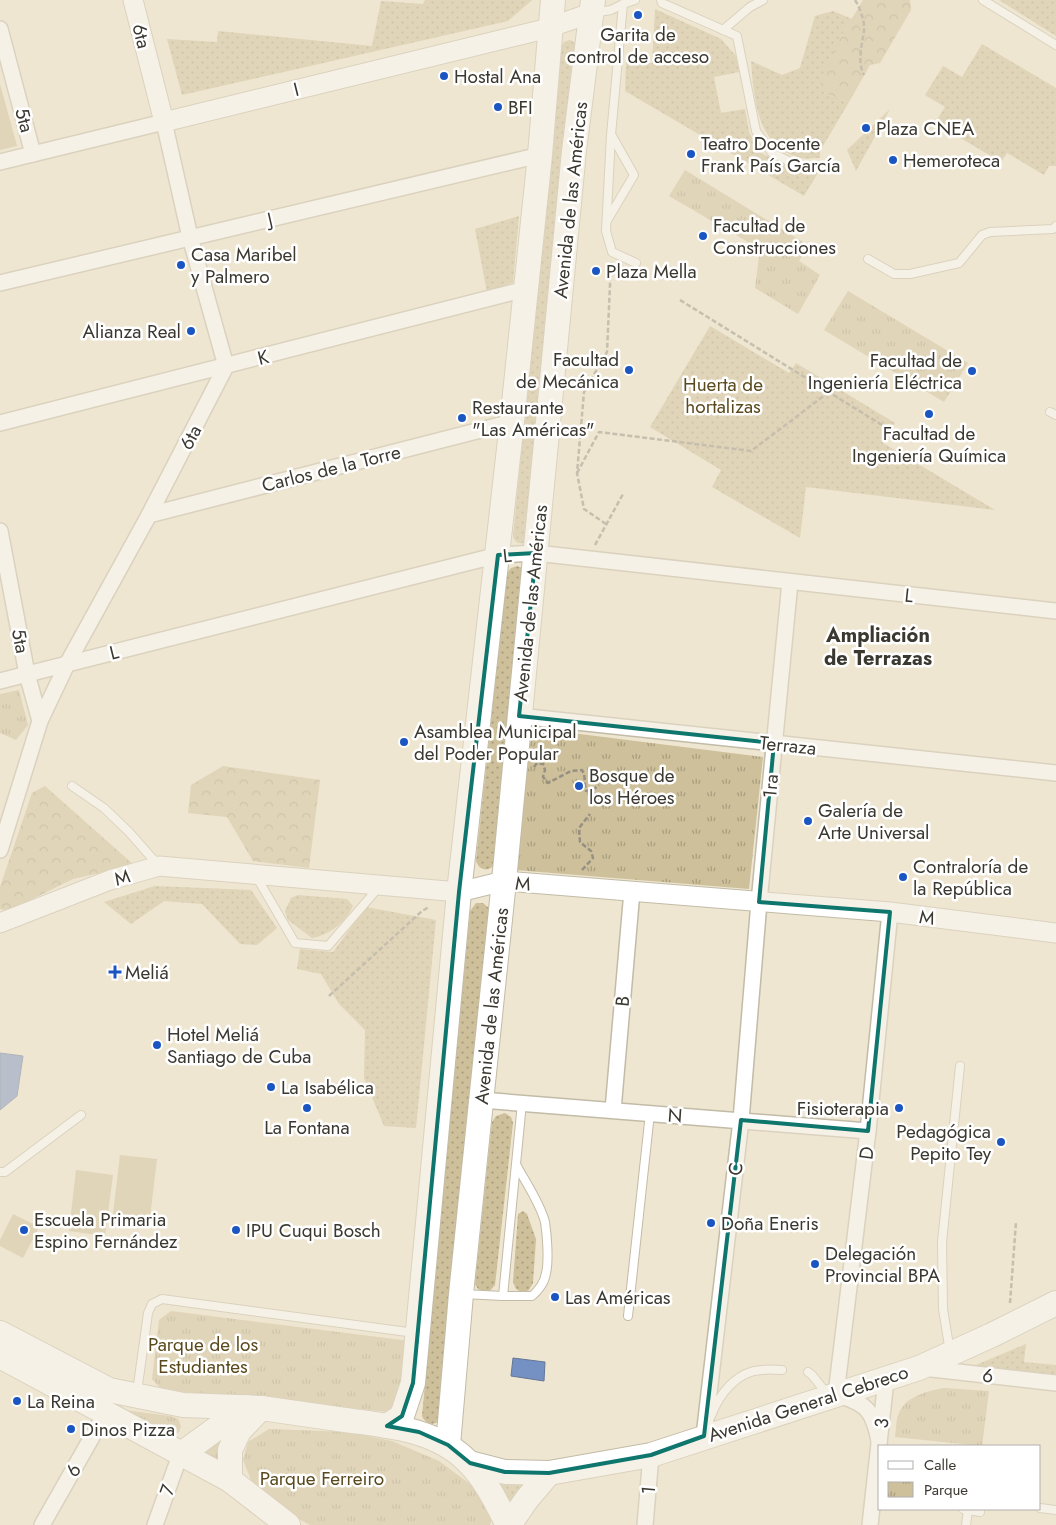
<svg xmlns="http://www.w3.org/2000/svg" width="1056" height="1525" font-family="Jost,sans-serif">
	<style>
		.grass { fill: url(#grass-dots) }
		.forest { fill: url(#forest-crowns) }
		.park { fill: url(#park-tufts) }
		.pitch { fill: #cec09a }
		.water { fill: #7591c3; stroke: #647697 }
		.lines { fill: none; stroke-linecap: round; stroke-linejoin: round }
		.service-casing { stroke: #c2bba7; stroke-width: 10 }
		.minor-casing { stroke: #c2bba7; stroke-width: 18 }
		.tertiary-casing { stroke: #c2bba7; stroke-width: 21 }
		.primary-casing { stroke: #c2bba7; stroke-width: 26 }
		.path { stroke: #969082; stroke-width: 2.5; stroke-dasharray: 5 2.5; stroke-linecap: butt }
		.service { stroke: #fff; stroke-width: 8 }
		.minor { stroke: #fff; stroke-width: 15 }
		.tertiary { stroke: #fff; stroke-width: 19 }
		.primary { stroke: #fff; stroke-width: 24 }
		.marked { fill: none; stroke: #0f766e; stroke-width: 4; stroke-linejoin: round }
		.poi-dot { fill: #1a55c1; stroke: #fff; stroke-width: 2 }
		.labels { text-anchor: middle; stroke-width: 5; stroke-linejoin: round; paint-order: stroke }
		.poi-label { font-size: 19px; fill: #3b3830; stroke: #fff; text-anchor: start }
		.street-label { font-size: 19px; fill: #3b3830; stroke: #fff }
		.park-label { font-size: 19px; fill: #59491c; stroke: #fff }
		.neighbourhood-label { font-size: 20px; font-weight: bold; fill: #3b3830; stroke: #fff }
	</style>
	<defs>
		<pattern id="grass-dots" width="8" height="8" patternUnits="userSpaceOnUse" patternTransform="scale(1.25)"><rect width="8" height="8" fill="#cec09a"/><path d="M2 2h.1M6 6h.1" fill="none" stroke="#a89d7e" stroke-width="1.8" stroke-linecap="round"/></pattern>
		<pattern id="forest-crowns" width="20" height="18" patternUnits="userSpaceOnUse" patternTransform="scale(1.25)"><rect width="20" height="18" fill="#cec09a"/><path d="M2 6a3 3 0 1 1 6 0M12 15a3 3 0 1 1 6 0" fill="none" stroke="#a89d7e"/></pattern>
		<pattern id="park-tufts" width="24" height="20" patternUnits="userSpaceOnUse" patternTransform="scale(1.25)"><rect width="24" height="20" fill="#cec09a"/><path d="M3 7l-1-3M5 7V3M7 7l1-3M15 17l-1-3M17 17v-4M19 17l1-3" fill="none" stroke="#a89d7e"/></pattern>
	</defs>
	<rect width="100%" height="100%" fill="#eee6d1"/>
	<g class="grass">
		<polygon points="425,0 532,0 508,21 182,95 167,39 217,42 218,31 372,46 381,1 423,4"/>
		<polygon points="999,0 1056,0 1056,36"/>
		<polygon points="655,9 721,39 736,56 739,72 714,77 721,113 745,109 749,132 761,153 792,169 819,171 804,196 625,91 626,62 652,63"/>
		<path d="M833 11 852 19 842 35 824 93 849 102 820 151V158C813 158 803 160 797 157 756 144 754 97 751 61L782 75 800 68 815 16Z"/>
		<path d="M570 40 577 44 526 542C520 545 515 543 513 536L561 47 564 42Z"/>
		<polygon points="982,44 1056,88 1056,166 1049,166 1044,175 1007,153 1001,162 935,123 945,107 925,95 943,66 962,77"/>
		<polygon points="890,109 856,171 847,150"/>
		<polygon points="519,216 513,282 487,292 475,229"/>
		<polygon points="710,326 789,373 796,363 895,423 883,443 995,510 806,487 800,538 712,487 721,470 650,427"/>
		<path d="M517 566 523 568 495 864C488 873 479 870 476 861L507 573 511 568Z"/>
		<polygon points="155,886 251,890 277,928 257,945 240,944 202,904 164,901 131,924 104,902"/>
		<path d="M298 895 347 899 353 906C346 922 329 935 312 938L288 920 285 911 291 898Z"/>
		<path d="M476 903H483L490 909 438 1422C431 1426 425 1423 422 1416L470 911Z"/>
		<polygon points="366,907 436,920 416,1128 384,1126 364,1078 365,1030 339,1004 321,974 297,969 300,949 333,952"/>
		<path d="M505 1113 511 1117 513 1123 495 1285 489 1292C482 1292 478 1291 475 1284L492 1122 496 1116Z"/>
		<polygon points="523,1211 527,1214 536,1239 533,1283 529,1290 523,1293 516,1289 513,1282 518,1214"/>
		<polygon points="1026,1344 1024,1362 1056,1365 1056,1376 969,1368"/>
		<polygon points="489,1477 530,1481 510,1507"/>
	</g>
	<g class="forest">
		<polygon points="863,0 910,0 911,10 880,63 870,65 849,102 824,93 820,81 842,35"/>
		<polygon points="223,766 320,780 309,868 253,861 227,817 188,813 191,785"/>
		<polygon points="45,786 134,865 73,879 8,911 0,909 0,887 32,793"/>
	</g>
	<g class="park">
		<polygon points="685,170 808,245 799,261 820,275 798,314 755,288 760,249 669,196"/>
		<polygon points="848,291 968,363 944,402 824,330"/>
		<polygon points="19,690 28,725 16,740 0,733 0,694"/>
		<polygon points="532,728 763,757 749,889 515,870"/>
		<polygon points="171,1311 410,1341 404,1399 390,1412 162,1390 152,1379 159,1320"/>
		<path d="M944 1388 989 1391 982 1446 895 1437C896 1430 896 1419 899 1413 906 1396 928 1391 944 1388Z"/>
		<polygon points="124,1410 170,1416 178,1419 181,1426 179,1432 174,1435 167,1436"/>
		<polygon points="229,1428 218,1454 218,1466 200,1455"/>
		<polygon points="269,1429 349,1432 392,1441 439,1461 481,1492 492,1519 490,1525 310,1525 297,1518 251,1480 243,1460 248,1442"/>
	</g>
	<g class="pitch">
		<polygon points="0,84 17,146 0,150"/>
		<polygon points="120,1155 157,1159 149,1226 112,1222"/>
		<polygon points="76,1170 113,1175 105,1236 69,1231"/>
		<polygon points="13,1214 39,1227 23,1258 0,1246 0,1240"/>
	</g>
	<g class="water">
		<polygon points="0,1053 23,1056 17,1096 0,1110"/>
		<polygon points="513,1358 545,1362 544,1381 511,1376"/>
	</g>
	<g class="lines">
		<g class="service-casing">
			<g id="service">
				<polyline points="635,0 623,4 611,135 606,231 612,252 636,263"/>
				<polyline points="661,0 662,3 737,36 756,131 772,153 797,165"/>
				<polyline points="983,0 1056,45"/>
				<polyline points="593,13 611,10 623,4"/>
				<polyline points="723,30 750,7 763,0"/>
				<polyline points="608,219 634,175 612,136"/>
				<polyline points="868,259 894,274 910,274 959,263 982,235 990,232 1053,229 1056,226"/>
				<polyline points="1050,412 1056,415"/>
				<polyline points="72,786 104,808 129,832 159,866"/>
				<polyline points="256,876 295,943 328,946 379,887"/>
				<path d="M517 1166C526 1183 540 1203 545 1222 547 1235 549 1260 546 1273 545 1282 538 1291 532 1296H503L522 1103"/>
				<polyline points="0,1172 5,1172 81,1115"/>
				<polyline points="463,1294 503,1296"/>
				<polyline points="628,1316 650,1113"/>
				<polyline points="950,1352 943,1309 942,1242 960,1066"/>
				<polyline points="808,1372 812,1375 828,1395"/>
				<polyline points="137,1392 148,1313 152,1304 162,1299 415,1333"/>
				<path d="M711 1416C719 1394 737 1371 762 1370 769 1369 776 1370 782 1370"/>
				<polyline points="1040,1508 1056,1510"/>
				<polyline points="963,1509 980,1512"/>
				<polyline points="966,1525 968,1510"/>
			</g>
		</g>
		<g class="minor-casing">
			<g id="minor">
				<polyline points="0,29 33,154"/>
				<polyline points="0,162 164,122 190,237 226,366 149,515 67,664 40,721 0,850"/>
				<polyline points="0,283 540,155"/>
				<polyline points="0,423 526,289"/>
				<polyline points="149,515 512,422"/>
				<polyline points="0,531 27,674 40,721"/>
				<polyline points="0,681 498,555 536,553 1056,611"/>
				<polyline points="519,716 1056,773"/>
				<polyline points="481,1100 868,1131"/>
				<polyline points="613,1110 632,891"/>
				<polyline points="923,1368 1056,1383"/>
				<polyline points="704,1436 741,1120 759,902 790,582"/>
				<path d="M879 1441C873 1409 866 1404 836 1394L868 1131 890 912"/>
				<polyline points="42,1525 105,1414"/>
				<polyline points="155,1525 180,1455"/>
				<polyline points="645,1525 651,1455"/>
				<polyline points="870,1525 886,1380"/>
			</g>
		</g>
		<g class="tertiary-casing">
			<g id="tertiary">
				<polyline points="133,0 164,122 545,29 591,13"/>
				<polyline points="0,923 110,880 159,866 459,892 504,881 890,912 1056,933"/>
			</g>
		</g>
		<g class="primary-casing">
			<g id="primary">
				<polyline points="0,1333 109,1390 183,1405 261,1408"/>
				<polyline points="0,1356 230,1480"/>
				<polyline points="387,1426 402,1416 413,1383 459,892 512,422 540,155 553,0"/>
				<polyline points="448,1445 461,1294 504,881 574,151 593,0"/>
				<polyline points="180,1455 246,1407"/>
				<polyline points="470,1463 505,1472 549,1473 651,1455 919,1368 992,1335 1056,1303"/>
				<path d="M288 1525 230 1480V1450L239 1431 261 1408C289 1412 317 1416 345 1420 389 1426 437 1429 469 1463 486 1480 497 1504 508 1525"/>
				<polyline points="509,1525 527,1499 549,1473"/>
			</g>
		</g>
		<g class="path">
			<path d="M855 0C860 8 865 21 864 31 862 45 857 62 864 75"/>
			<polyline points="783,250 799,251"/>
			<polyline points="680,300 890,430"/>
			<polyline points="577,473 599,432 751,451 829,392"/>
			<polyline points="606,524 584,509 577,473 584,392 607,352 611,262"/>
			<polyline points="595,545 623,494"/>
			<path d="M534 767 537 763 543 764 545 770 543 777 548 783 571 771 582 770C586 776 584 784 586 791L594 789 599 785"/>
			<polyline points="582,870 593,858 591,851 580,842 579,828 590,814"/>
			<polyline points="329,996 422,911 429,907"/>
			<polyline points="1010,1303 1016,1222"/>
		</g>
		<use href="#service" class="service"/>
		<use href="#minor" class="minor"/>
		<use href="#tertiary" class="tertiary"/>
		<use href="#primary" class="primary"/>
	</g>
	<path d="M0 0H1056V1525H0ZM536 553 519 716 774 743 759 902 890 912 868 1131 741 1120 704 1436 651 1455 549 1473 505 1472 470 1463 448 1445 419 1432 387 1426 402 1416 413 1383 459 892 498 555Z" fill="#eee6d1" fill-opacity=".55" fill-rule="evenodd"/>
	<path class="marked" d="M536 553 519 716 774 743 759 902 890 912 868 1131 741 1120 704 1436 651 1455 549 1473 505 1472 470 1463 448 1445 419 1432 387 1426 402 1416 413 1383 459 892 498 555Z"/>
	<g class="poi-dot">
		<circle cx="638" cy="15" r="5"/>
		<circle cx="444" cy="76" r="5"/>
		<circle cx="498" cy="107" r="5"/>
		<circle cx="866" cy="128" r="5"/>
		<circle cx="691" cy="154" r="5"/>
		<circle cx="893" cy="160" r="5"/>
		<circle cx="703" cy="236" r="5"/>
		<circle cx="181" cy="265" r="5"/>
		<circle cx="596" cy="271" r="5"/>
		<circle cx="191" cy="331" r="5"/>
		<circle cx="629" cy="370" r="5"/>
		<circle cx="972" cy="371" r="5"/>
		<circle cx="929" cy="414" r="5"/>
		<circle cx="462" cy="418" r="5"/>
		<circle cx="404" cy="742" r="5"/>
		<circle cx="579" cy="786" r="5"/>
		<circle cx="808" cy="821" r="5"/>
		<circle cx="903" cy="877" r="5"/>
		<path d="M112.5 964.5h5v5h5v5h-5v5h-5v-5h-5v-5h5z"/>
		<circle cx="157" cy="1045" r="5"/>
		<circle cx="271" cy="1087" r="5"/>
		<circle cx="307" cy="1108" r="5"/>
		<circle cx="899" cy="1108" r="5"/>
		<circle cx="1001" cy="1142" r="5"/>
		<circle cx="711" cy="1223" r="5"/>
		<circle cx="24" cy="1230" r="5"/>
		<circle cx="236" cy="1230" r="5"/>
		<circle cx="815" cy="1264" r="5"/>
		<circle cx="555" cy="1297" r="5"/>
		<circle cx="17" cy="1401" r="5"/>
		<circle cx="71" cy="1429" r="5"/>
	</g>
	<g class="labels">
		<g class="poi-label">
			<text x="638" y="41" text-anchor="middle">Garita de<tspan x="638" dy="22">control de acceso</tspan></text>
			<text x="454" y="83">Hostal Ana</text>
			<text x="508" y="114">BFI</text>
			<text x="876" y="135">Plaza CNEA</text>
			<text x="701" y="150">Teatro Docente<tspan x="701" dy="22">Frank País García</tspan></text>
			<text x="903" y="167">Hemeroteca</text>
			<text x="713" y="232">Facultad de<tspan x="713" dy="22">Construcciones</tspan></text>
			<text x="191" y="261">Casa Maribel<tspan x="191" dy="22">y Palmero</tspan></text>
			<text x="606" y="278">Plaza Mella</text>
			<text x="181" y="338" text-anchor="end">Alianza Real</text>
			<text x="619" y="366" text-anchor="end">Facultad<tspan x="619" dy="22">de Mecánica</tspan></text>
			<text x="962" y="367" text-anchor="end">Facultad de<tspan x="962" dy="22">Ingeniería Eléctrica</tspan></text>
			<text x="472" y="414">Restaurante<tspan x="472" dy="22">"Las Américas"</tspan></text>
			<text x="929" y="440" text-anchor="middle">Facultad de<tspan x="929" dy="22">Ingeniería Química</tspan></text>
			<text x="414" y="738">Asamblea Municipal<tspan x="414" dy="22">del Poder Popular</tspan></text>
			<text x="589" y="782">Bosque de<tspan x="589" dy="22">los Héroes</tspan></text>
			<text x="818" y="817">Galería de<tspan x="818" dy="22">Arte Universal</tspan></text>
			<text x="913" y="873">Contraloría de<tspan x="913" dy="22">la República</tspan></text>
			<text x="125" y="979">Meliá</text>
			<text x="167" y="1041">Hotel Meliá<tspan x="167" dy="22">Santiago de Cuba</tspan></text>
			<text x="281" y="1094">La Isabélica</text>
			<text x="889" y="1115" text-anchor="end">Fisioterapia</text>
			<text x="307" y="1134" text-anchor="middle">La Fontana</text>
			<text x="991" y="1138" text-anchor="end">Pedagógica<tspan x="991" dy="22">Pepito Tey</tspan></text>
			<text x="34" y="1226">Escuela Primaria<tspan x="34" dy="22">Espino Fernández</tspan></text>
			<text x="721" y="1230">Doña Eneris</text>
			<text x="246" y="1237">IPU Cuqui Bosch</text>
			<text x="825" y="1260">Delegación<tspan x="825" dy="22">Provincial BPA</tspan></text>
			<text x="565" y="1304">Las Américas</text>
			<text x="27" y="1408">La Reina</text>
			<text x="81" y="1436">Dinos Pizza</text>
		</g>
		<g class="street-label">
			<text transform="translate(142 36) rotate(76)" y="7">6ta</text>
			<text transform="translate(296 89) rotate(-14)" y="7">I</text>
			<text transform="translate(25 120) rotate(75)" y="7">5ta</text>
			<text transform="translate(570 200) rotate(-84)" y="7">Avenida de las Américas</text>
			<text transform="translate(270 219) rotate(-13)" y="7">J</text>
			<text transform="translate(263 357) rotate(-14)" y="7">K</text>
			<text transform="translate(190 437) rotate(-62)" y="7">6ta</text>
			<text transform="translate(331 468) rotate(-14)" y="7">Carlos de la Torre</text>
			<text transform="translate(507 555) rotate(-6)" y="7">L</text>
			<text transform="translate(909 595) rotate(6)" y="7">L</text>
			<text transform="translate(530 603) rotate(-84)" y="7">Avenida de las Américas</text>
			<text transform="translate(21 641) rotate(79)" y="7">5ta</text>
			<text transform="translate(114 652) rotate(-14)" y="7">L</text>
			<text transform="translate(788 745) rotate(6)" y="7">Terraza</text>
			<text transform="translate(770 786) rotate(-85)" y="7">1ra</text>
			<text transform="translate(122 877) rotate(-17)" y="7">M</text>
			<text transform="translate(523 883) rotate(4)" y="7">M</text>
			<text transform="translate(927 917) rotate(7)" y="7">M</text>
			<text transform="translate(622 1001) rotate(-85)" y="7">B</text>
			<text transform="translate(491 1006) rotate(-84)" y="7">Avenida de las Américas</text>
			<text transform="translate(675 1115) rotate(4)" y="7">N</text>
			<text transform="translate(866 1153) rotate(-83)" y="7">D</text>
			<text transform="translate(735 1169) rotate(-83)" y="7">C</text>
			<text transform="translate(988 1375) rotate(6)" y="7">6</text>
			<text transform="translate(808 1403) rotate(-18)" y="7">Avenida General Cebreco</text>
			<text transform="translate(881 1423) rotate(-84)" y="7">3</text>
			<text transform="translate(73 1470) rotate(-60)" y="7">6</text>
			<text transform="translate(167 1490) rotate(-70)" y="7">7</text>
			<text transform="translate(648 1490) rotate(-85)" y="7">1</text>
		</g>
		<g class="park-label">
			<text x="723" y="391">Huerta de<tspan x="723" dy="22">hortalizas</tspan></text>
			<text x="203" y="1351">Parque de los<tspan x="203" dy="22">Estudiantes</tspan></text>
			<text x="322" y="1485">Parque Ferreiro</text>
		</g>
		<g class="neighbourhood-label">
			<text x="878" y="642">Ampliación<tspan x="878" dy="23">de Terrazas</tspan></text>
		</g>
	</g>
	<rect x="878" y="1445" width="162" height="65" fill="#ffffff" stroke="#b1afac"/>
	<rect x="888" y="1461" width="25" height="8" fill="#ffffff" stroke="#b1afac"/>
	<text x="924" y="1470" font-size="15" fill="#3b3830">Calle</text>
	<rect x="888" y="1482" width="25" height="15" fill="url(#park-tufts)" stroke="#b1afac"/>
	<text x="924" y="1495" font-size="15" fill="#3b3830">Parque</text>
</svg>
